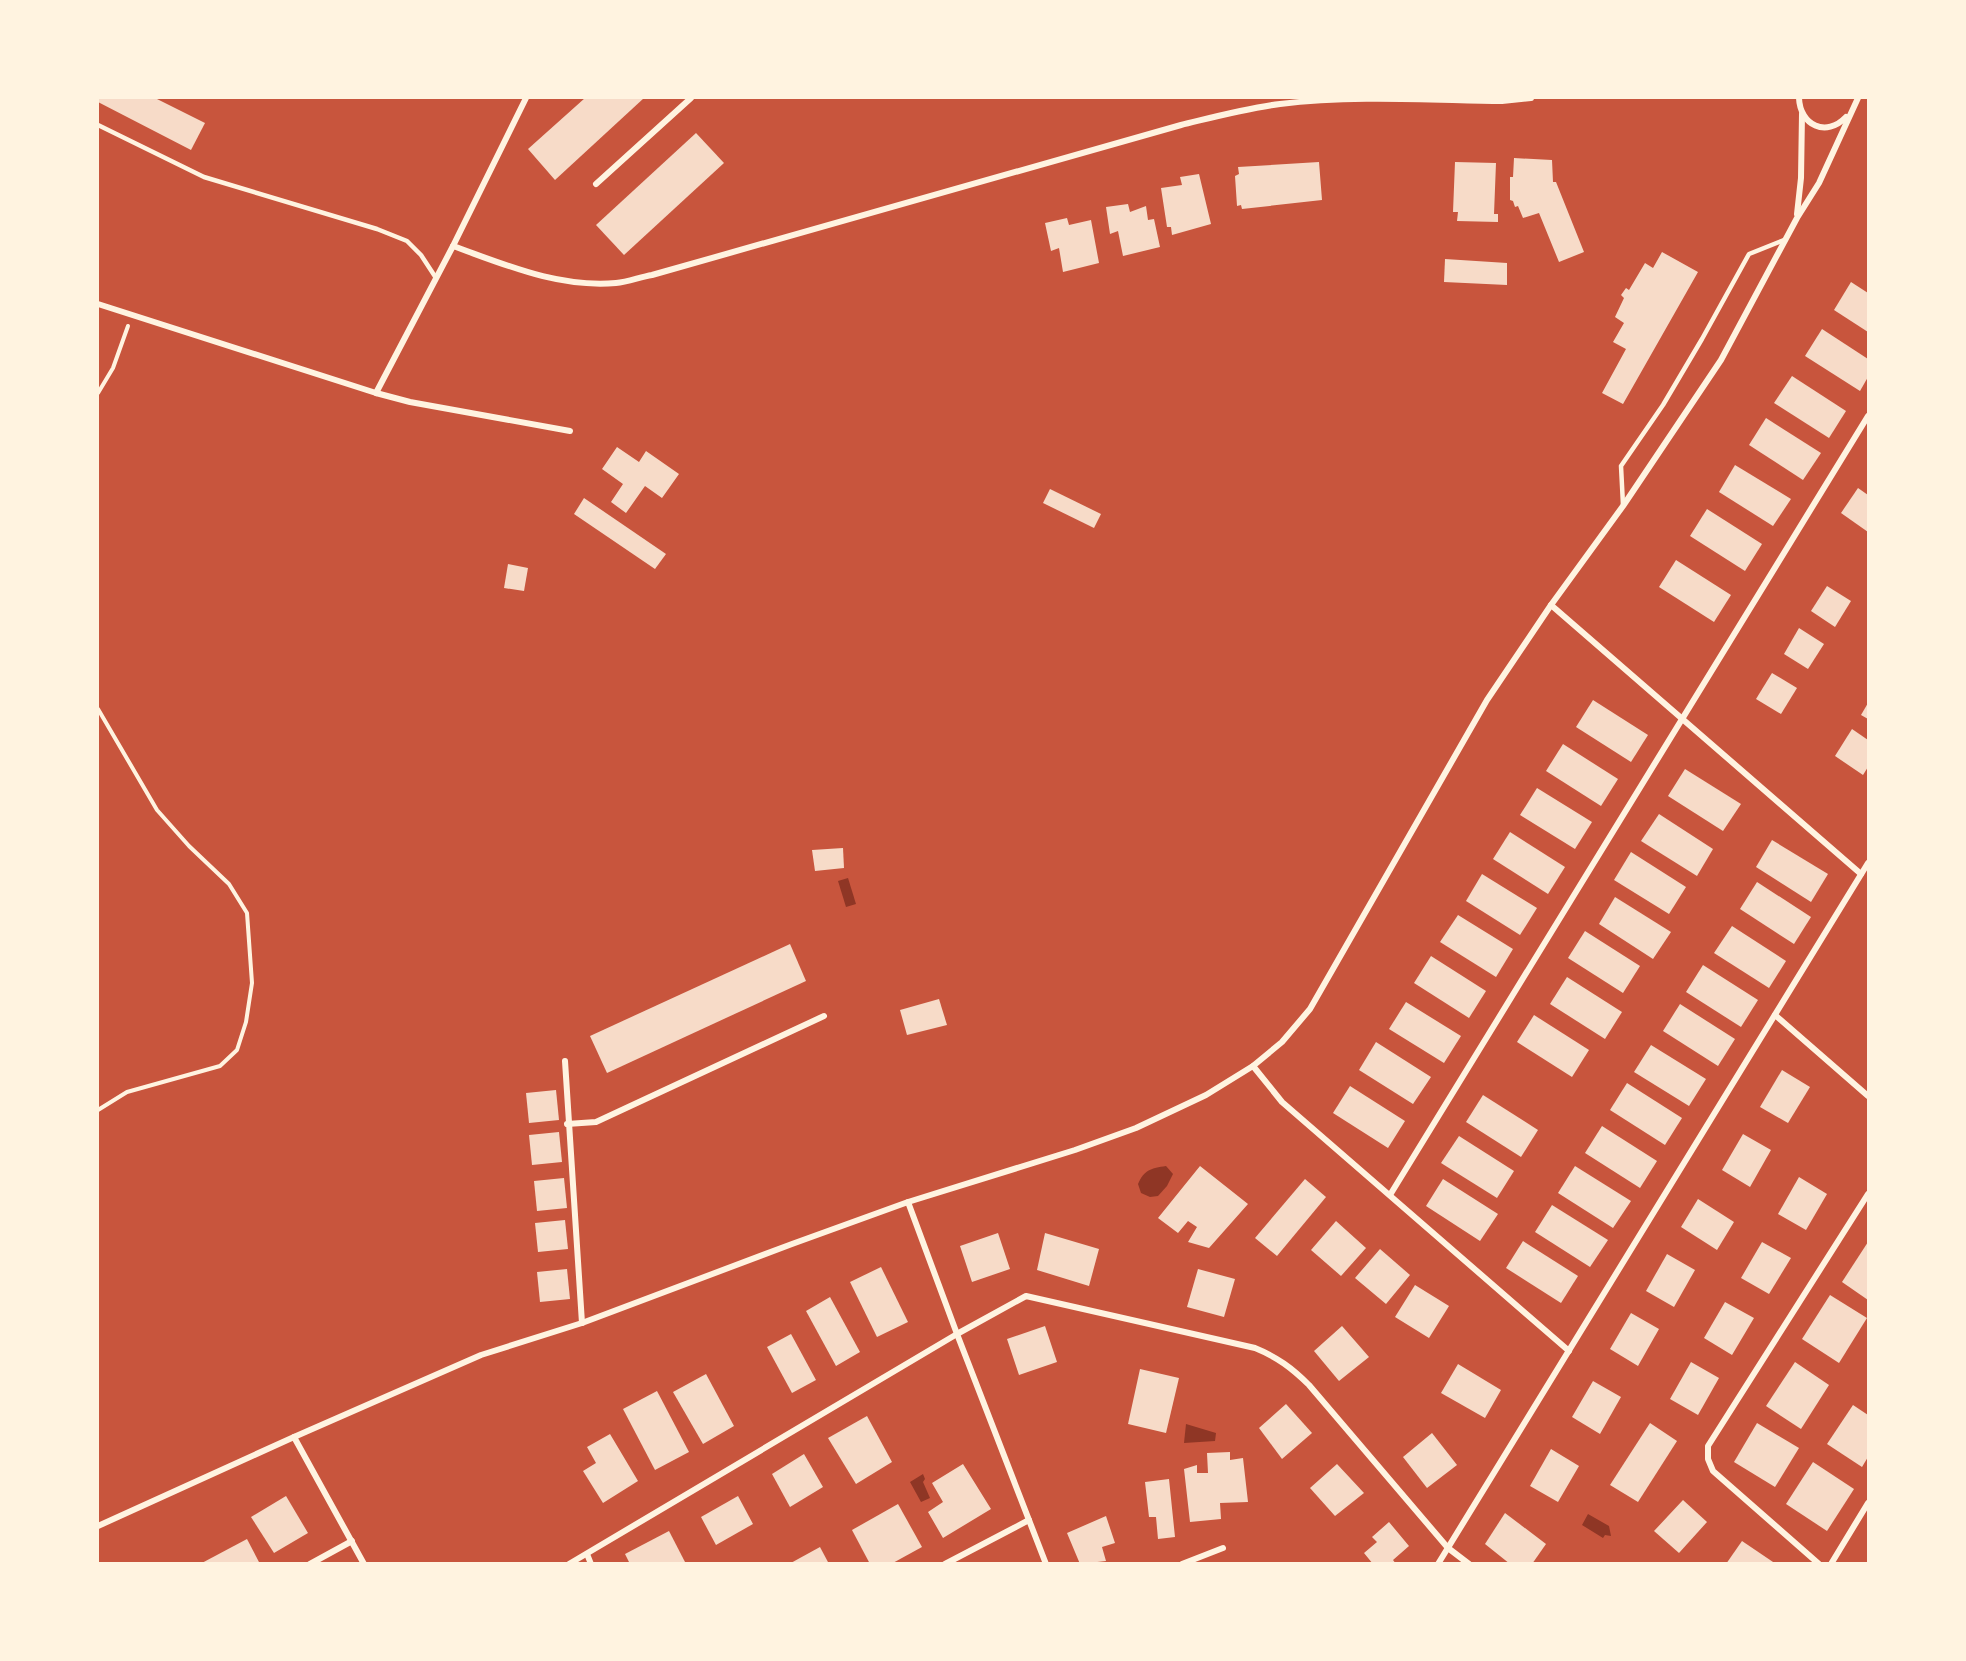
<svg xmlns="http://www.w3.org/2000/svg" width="1966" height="1661" font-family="Overpass,sans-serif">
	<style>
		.water { fill: #8f3625 }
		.building { fill: #f7dbc8 }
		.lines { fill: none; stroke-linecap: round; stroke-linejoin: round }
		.path { stroke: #fff3e0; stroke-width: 4 }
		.service { stroke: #fff3e0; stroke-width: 4.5 }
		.minor { stroke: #fff3e0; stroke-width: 6 }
	</style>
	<rect width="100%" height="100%" fill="#c8553d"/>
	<g class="water">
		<polygon points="848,878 856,904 846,907 838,881"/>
		<path d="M1166 1166 1173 1174 1167 1186 1158 1196 1150 1197 1141 1193 1138 1184C1144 1170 1151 1168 1166 1166Z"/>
		<polygon points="1186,1424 1216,1433 1215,1441 1184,1443"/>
		<polygon points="923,1474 925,1479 923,1482 930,1498 921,1502 910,1482"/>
		<polygon points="1588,1514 1609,1526 1611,1536 1605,1535 1603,1538 1582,1525"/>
	</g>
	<g class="building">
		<polygon points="98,98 155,98 205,123 191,150 98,102"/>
		<polygon points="585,98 644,98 555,180 528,149"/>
		<polygon points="696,133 724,163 624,255 596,225"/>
		<polygon points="1514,158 1552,160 1553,182 1556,182 1584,252 1559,262 1539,213 1523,218 1518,206 1515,207 1513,201 1510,200 1510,177 1513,177"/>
		<polygon points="1319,162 1322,200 1242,209 1241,205 1237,206 1235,176 1239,174 1238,167"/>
		<polygon points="1455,162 1496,163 1494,214 1498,214 1498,222 1457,221 1458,212 1453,212"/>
		<polygon points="1199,174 1211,224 1172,235 1171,227 1167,227 1161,188 1182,185 1180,177"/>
		<polygon points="1128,204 1130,212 1146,206 1148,220 1154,219 1160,247 1123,256 1118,231 1110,234 1106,207"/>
		<polygon points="1067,218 1069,225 1091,220 1099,263 1063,272 1059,248 1051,251 1045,223"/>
		<polygon points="1662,252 1698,272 1623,404 1602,393 1626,349 1613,342 1624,323 1615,317 1624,298 1621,295 1626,288 1629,290 1645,263 1653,268"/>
		<polygon points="1445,259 1507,263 1507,285 1444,282"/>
		<polygon points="1851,282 1868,293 1868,332 1834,310"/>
		<polygon points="1822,329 1868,359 1868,377 1860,391 1805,356"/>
		<polygon points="1792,376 1846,411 1829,438 1774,403"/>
		<polygon points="1766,418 1821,453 1803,480 1749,445"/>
		<polygon points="617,447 639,462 646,451 679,474 662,498 645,486 626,513 611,502 623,484 602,469"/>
		<polygon points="1735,465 1791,499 1773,526 1719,492"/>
		<polygon points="1858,488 1868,495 1868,532 1841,513"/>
		<polygon points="1050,489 1101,514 1094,528 1043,503"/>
		<polygon points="584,498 666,554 655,569 574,514"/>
		<polygon points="1707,509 1762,544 1745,571 1690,536"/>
		<polygon points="1676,560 1731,595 1714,622 1659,587"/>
		<polygon points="508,564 528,568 524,591 504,588"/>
		<polygon points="1827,586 1851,601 1835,627 1811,611"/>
		<polygon points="1799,628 1824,644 1808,669 1784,654"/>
		<polygon points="1772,673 1797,688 1781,714 1756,699"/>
		<polygon points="1593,700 1648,735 1631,762 1576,727"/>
		<polygon points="1868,703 1868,719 1861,715"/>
		<polygon points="1852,729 1868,740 1868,767 1863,775 1835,756"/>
		<polygon points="1563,744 1618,779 1601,806 1546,771"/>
		<polygon points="1685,769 1741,804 1723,831 1668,796"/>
		<polygon points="1537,788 1592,822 1575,849 1520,815"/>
		<polygon points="1659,814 1713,849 1697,876 1641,841"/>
		<polygon points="1510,832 1565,867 1548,894 1493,859"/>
		<polygon points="1772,840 1828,874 1811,902 1756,867"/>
		<polygon points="843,848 844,868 815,871 812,850"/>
		<polygon points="1631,852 1686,887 1669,914 1614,880"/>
		<polygon points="1482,874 1537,908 1520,935 1466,901"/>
		<polygon points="1757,882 1811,917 1794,944 1740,909"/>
		<polygon points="1615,897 1671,932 1653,959 1599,924"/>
		<polygon points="1458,915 1513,949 1496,977 1440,942"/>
		<polygon points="1732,926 1786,961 1769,988 1714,953"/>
		<polygon points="1585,931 1640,966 1623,993 1568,958"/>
		<polygon points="790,944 806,981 607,1073 590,1036"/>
		<polygon points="1431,956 1486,991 1469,1018 1414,983"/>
		<polygon points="1703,965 1758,1000 1741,1027 1686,992"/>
		<polygon points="1567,977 1622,1012 1605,1039 1550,1004"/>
		<polygon points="939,999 947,1025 907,1035 900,1010"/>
		<polygon points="1406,1002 1461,1036 1444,1063 1389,1029"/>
		<polygon points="1680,1004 1735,1039 1718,1066 1663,1031"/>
		<polygon points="1534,1015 1589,1050 1572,1077 1517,1042"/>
		<polygon points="1376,1042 1431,1077 1413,1104 1359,1070"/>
		<polygon points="1651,1045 1706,1079 1689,1106 1634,1072"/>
		<polygon points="1782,1070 1810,1087 1788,1123 1760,1107"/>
		<polygon points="1627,1083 1682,1118 1665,1145 1610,1110"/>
		<polygon points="1350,1086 1405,1121 1388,1148 1333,1113"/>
		<polygon points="556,1090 559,1120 529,1123 526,1093"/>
		<polygon points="1483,1095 1538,1130 1521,1157 1466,1122"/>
		<polygon points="1602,1126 1657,1161 1640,1188 1585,1153"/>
		<polygon points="559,1132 562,1162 532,1165 529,1135"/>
		<polygon points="1743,1134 1771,1150 1750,1187 1722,1170"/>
		<polygon points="1459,1136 1514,1171 1497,1198 1441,1163"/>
		<polygon points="1200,1166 1248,1204 1209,1248 1188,1242 1197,1227 1188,1221 1178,1233 1158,1218"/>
		<polygon points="1575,1166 1631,1201 1613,1228 1558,1193"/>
		<polygon points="1799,1177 1827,1194 1806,1230 1778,1214"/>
		<polygon points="564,1178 567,1208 537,1211 534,1181"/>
		<polygon points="1305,1179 1326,1197 1277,1256 1255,1238"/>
		<polygon points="1443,1179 1498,1214 1480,1241 1426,1206"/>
		<polygon points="1698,1199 1734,1222 1717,1250 1681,1227"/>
		<polygon points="1552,1205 1608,1240 1590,1267 1535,1232"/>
		<polygon points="565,1220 568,1249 538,1252 535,1223"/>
		<polygon points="1336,1221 1366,1248 1341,1276 1311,1250"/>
		<polygon points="998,1233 1010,1269 972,1282 960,1246"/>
		<polygon points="1045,1233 1099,1249 1089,1286 1037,1270"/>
		<polygon points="1523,1241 1578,1276 1561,1303 1506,1268"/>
		<polygon points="1762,1242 1791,1258 1769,1294 1741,1278"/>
		<polygon points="1868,1242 1868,1300 1842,1282"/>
		<polygon points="1380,1249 1410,1275 1386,1304 1355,1278"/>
		<polygon points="1667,1254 1695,1270 1674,1307 1646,1291"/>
		<polygon points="881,1267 908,1322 877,1337 850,1282"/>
		<polygon points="567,1269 570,1299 540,1302 537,1272"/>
		<polygon points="1198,1269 1235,1279 1224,1317 1187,1307"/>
		<polygon points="1415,1285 1449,1306 1429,1338 1395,1317"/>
		<polygon points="1830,1295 1867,1318 1839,1363 1802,1339"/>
		<polygon points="830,1297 860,1352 836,1366 806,1311"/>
		<polygon points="1725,1302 1754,1318 1732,1355 1704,1338"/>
		<polygon points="1631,1313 1659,1329 1638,1366 1610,1349"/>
		<polygon points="1045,1326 1057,1362 1019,1375 1007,1339"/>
		<polygon points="1342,1326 1369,1357 1339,1381 1314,1351"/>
		<polygon points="791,1334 816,1380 792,1393 767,1347"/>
		<polygon points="1691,1362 1719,1378 1698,1415 1670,1399"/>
		<polygon points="1795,1362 1829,1385 1801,1429 1766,1406"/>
		<polygon points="1458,1364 1501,1390 1485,1418 1441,1393"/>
		<polygon points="1140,1369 1179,1378 1166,1433 1128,1424"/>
		<polygon points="706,1374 734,1426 703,1444 673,1392"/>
		<polygon points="1593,1381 1621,1397 1600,1434 1572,1417"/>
		<polygon points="657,1391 689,1452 655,1470 623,1409"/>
		<polygon points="1286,1404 1312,1433 1282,1459 1259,1428"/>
		<polygon points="1853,1405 1868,1415 1868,1457 1862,1467 1827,1444"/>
		<polygon points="867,1416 892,1462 856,1484 828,1438"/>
		<polygon points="1650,1423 1677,1441 1638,1502 1610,1485"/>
		<polygon points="1757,1423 1799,1448 1775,1487 1734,1462"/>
		<polygon points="1432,1433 1457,1465 1427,1488 1403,1457"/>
		<polygon points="610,1434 638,1481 603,1503 583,1471 596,1463 587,1447"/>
		<polygon points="1551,1449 1579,1466 1558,1502 1530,1486"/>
		<polygon points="1230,1452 1230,1460 1243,1458 1248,1502 1220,1503 1221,1519 1190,1522 1184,1469 1197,1465 1197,1473 1208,1473 1207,1453"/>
		<polygon points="804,1454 823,1487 790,1507 772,1474"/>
		<polygon points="1813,1462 1854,1489 1827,1531 1786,1504"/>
		<polygon points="963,1464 991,1509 943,1538 928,1512 943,1502 932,1483"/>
		<polygon points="1337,1464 1364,1493 1335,1516 1310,1488"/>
		<polygon points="1169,1479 1175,1537 1158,1539 1156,1517 1149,1517 1145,1482"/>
		<polygon points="286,1496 308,1533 274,1553 251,1517"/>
		<polygon points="738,1496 753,1524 716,1545 701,1517"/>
		<polygon points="1683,1500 1707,1522 1679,1553 1654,1531"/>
		<polygon points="898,1504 922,1547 891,1564 870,1564 852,1530"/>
		<polygon points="1505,1513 1546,1544 1532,1564 1510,1564 1485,1544"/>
		<polygon points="1106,1516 1115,1543 1102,1547 1106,1561 1080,1564 1067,1533"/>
		<polygon points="1389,1522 1409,1546 1393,1560 1396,1564 1373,1564 1364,1553 1377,1542 1372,1537"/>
		<polygon points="669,1531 685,1562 630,1564 625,1554"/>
		<polygon points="247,1539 260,1564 200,1564"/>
		<polygon points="1742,1541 1776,1564 1726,1564"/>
		<polygon points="820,1547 829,1564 789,1564"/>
	</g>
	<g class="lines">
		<g class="path">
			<polyline points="98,393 113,368 128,326"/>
			<polyline points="98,709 157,810 189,846 229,884 247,913 252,983 246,1022 237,1050 220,1066 127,1092 98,1110"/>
		</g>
		<g class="service">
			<polyline points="98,125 204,177 377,229 407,241 421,255 436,278"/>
			<polyline points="1623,505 1621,466 1663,405 1702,339 1749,254 1784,240"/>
		</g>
		<g class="minor">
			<path d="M1799 98C1800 125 1826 138 1846 117"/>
			<polyline points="596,184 691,98"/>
			<polyline points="1797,214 1801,178 1802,114"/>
			<path d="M453 246C506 265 558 288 616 283 628 282 640 277 652 275L1181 125C1214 117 1247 108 1280 104 1354 95 1428 100 1502 101L1531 98"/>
			<polyline points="98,304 376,393 410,402 570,431"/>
			<polyline points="376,393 453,246 526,98"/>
			<polyline points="1551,605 1861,874"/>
			<polyline points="1775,1015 1868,1096"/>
			<polyline points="565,1061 582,1323"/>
			<polyline points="1253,1066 1282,1102 1569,1351"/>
			<polyline points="567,1124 596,1122 824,1016"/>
			<polyline points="1390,1195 1868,416"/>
			<polyline points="908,1202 957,1334 1046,1564"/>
			<polyline points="294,1437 364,1564"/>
			<polyline points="98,1526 294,1437 481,1355 582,1323 792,1244 908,1202 1075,1150 1136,1128 1206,1095 1253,1066 1282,1042 1310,1009 1487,700 1551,605 1623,506 1721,360 1797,218 1819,183 1858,98"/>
			<polyline points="587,1554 591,1564"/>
			<polyline points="310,1564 352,1541"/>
			<path d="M569 1564 957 1334 1026 1296 1255 1348C1277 1357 1292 1368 1309 1385L1448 1548 1469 1564"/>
			<polyline points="945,1564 1029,1520"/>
			<polyline points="1182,1564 1223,1548"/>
			<polyline points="1438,1564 1868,863"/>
			<polyline points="1819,1564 1713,1471 1708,1459 1708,1446 1868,1194"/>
			<polyline points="1831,1564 1868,1503"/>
		</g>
	</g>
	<rect width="1966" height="1661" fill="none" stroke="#fff3e0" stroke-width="198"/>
</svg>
